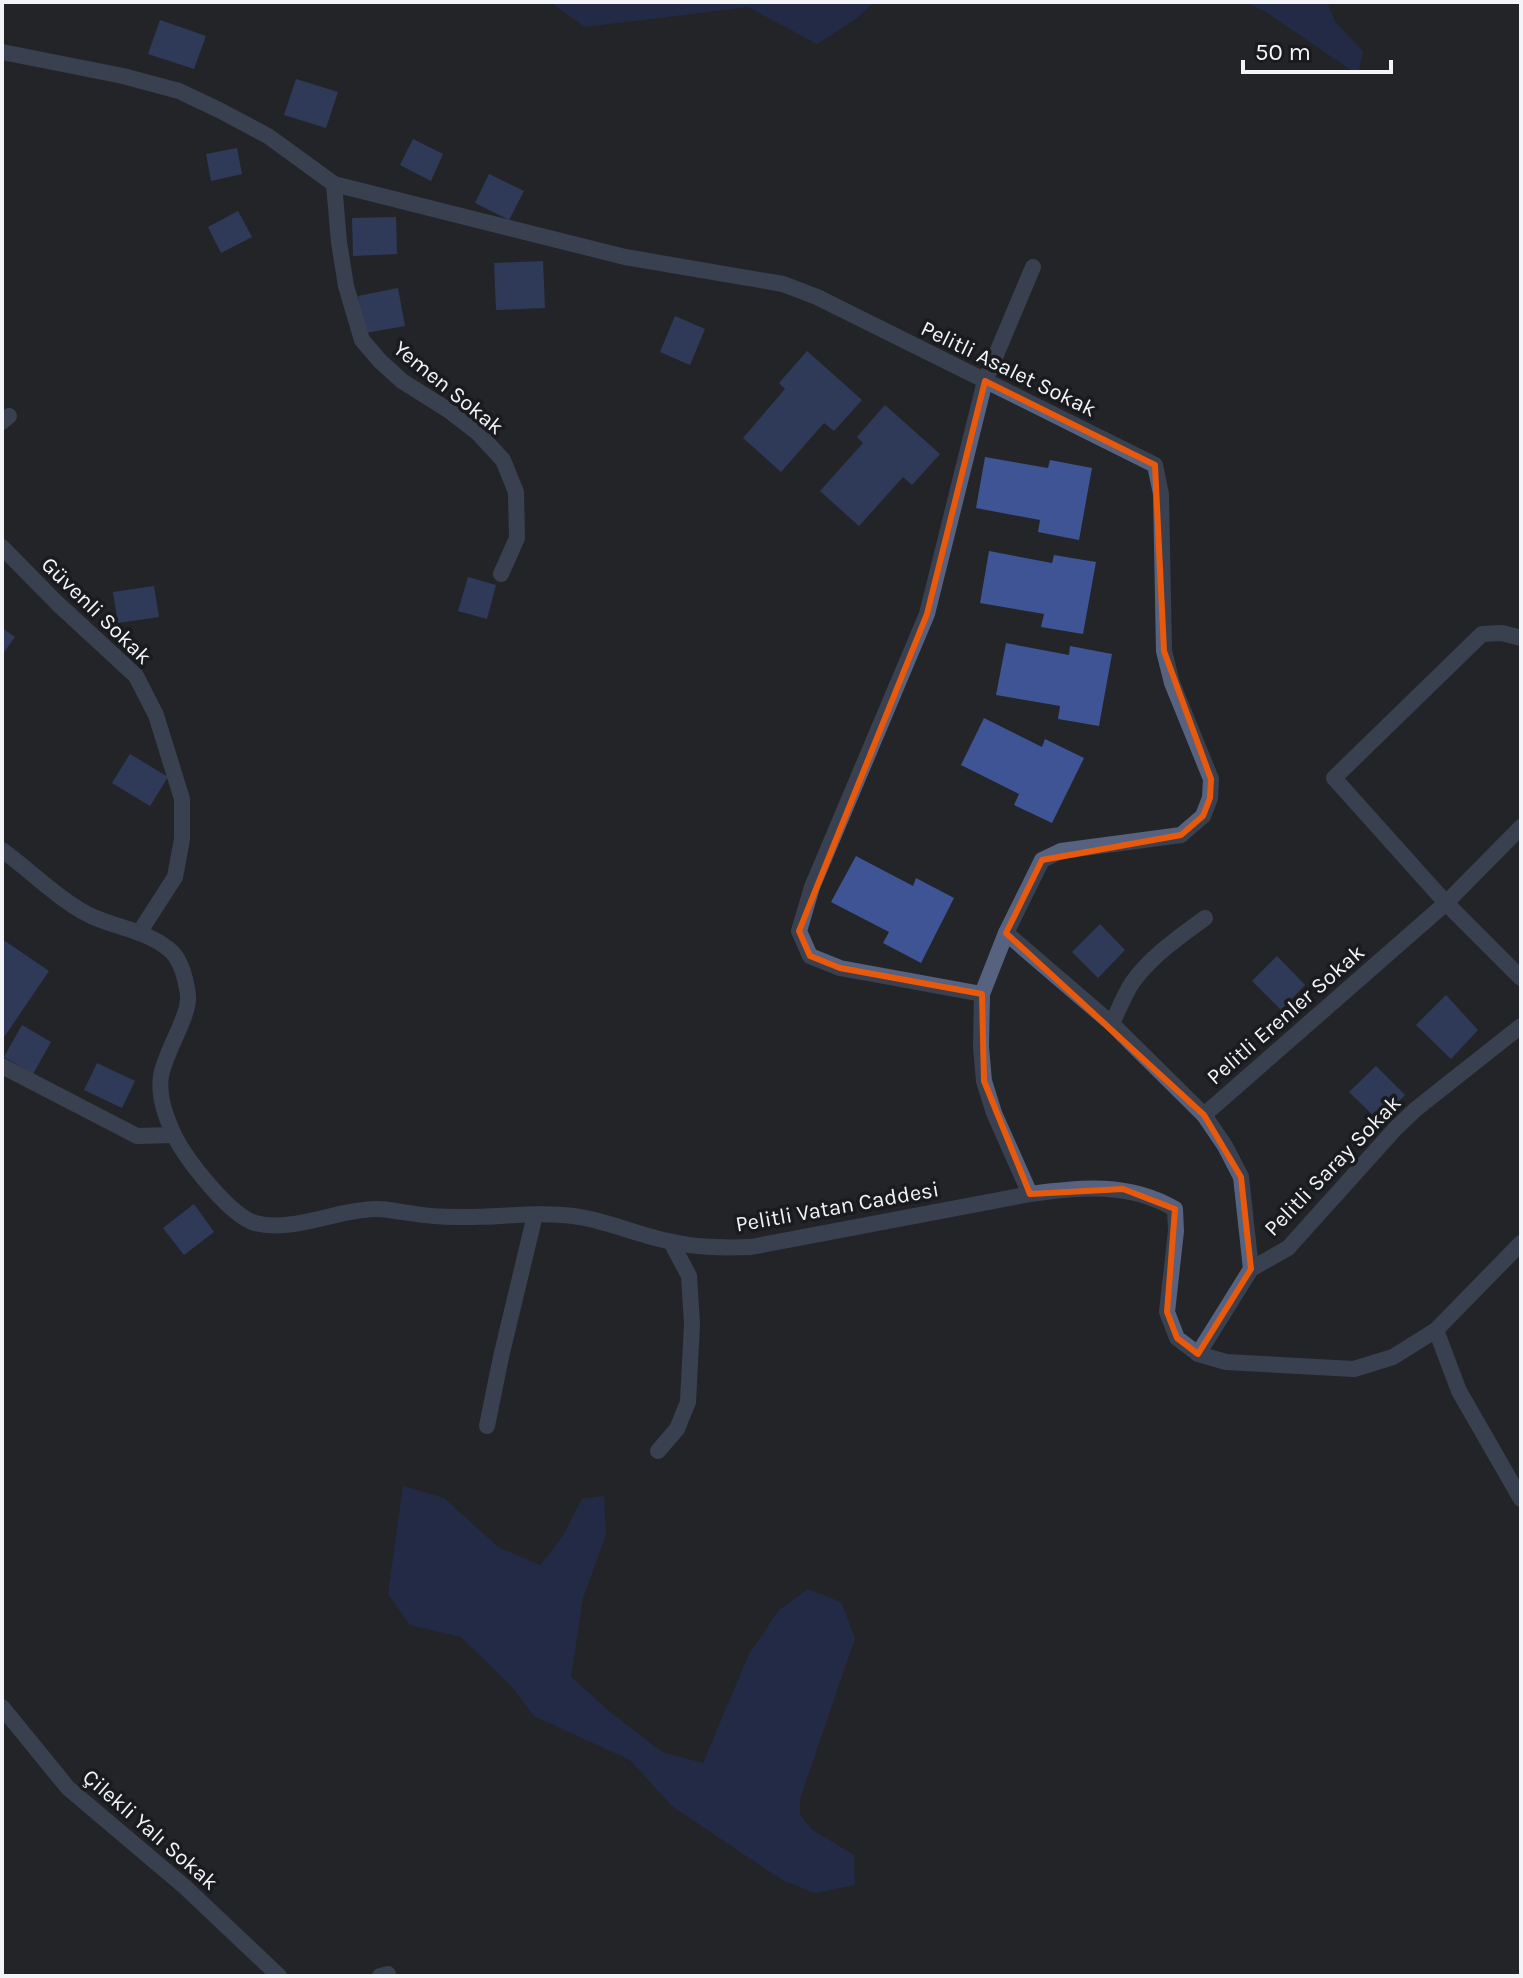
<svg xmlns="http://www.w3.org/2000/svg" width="1523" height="1978" font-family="Karla,sans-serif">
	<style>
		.green { fill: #223269 }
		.building { fill: #3e5495 }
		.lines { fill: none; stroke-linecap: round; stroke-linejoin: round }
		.minor { stroke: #56627f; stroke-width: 16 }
		.marked { fill: none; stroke: #e8590c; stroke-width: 6; stroke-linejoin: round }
		.labels { text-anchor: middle; stroke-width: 7; stroke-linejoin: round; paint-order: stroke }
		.street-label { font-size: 22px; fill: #f3f4f7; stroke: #1a1b1f }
	</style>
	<rect width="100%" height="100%" fill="#232528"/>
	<g class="green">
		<polygon points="550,2 874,2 856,19 817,44 748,7 585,27"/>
		<polygon points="1245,2 1327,2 1336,23 1363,51 1358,75 1266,12"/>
		<polygon points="403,1486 444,1498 498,1547 540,1565 561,1539 582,1499 604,1496 606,1535 583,1598 571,1677 609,1711 662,1752 703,1763 749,1654 779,1610 808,1589 841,1602 855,1638 800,1799 800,1814 811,1829 854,1855 855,1885 815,1893 782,1880 672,1806 630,1760 534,1716 511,1686 461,1637 410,1625 388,1594"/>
	</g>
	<g class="building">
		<polygon points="160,20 206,36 194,69 148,54"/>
		<polygon points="296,79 338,92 326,128 284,115"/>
		<polygon points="413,139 443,154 431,181 400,165"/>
		<polygon points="237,148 242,174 211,181 206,154"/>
		<polygon points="489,174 524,191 509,220 475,203"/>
		<polygon points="238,211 252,237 221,253 208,227"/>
		<polygon points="396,217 397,254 353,256 352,218"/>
		<polygon points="543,261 545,308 496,310 494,263"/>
		<polygon points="398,288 405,326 365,333 358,296"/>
		<polygon points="675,316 705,329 690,365 660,352"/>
		<polygon points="807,351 862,400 834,431 824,423 781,472 743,438 785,389 779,383"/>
		<polygon points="885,405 940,454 912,485 903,477 859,526 820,491 863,443 857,437"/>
		<polygon points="985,457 1048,468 1050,460 1092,468 1079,540 1038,532 1040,520 976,508"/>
		<polygon points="989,551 1052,563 1054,555 1096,562 1083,634 1041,627 1044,614 980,603"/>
		<polygon points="468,577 496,585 487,619 458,611"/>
		<polygon points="154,586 159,617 118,623 113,592"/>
		<polygon points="2,628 15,637 2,655"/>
		<polygon points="1006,643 1069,655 1070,646 1112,654 1099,726 1058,719 1060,706 996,695"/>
		<polygon points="984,718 1042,747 1045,739 1084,758 1052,823 1014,805 1019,794 961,765"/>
		<polygon points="130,754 168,777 150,806 112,783"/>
		<polygon points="856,856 913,886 916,878 954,898 921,963 883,943 889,932 831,902"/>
		<polygon points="1100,924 1125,950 1098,978 1072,952"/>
		<polygon points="2,939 49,971 2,1040"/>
		<polygon points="1277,956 1305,985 1281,1010 1252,981"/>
		<polygon points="1446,995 1478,1030 1451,1059 1416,1025"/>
		<polygon points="22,1025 51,1042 33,1074 4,1057"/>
		<polygon points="97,1063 135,1081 122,1108 84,1090"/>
		<polygon points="1376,1066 1405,1095 1379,1121 1349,1092"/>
		<polygon points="194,1204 214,1232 184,1255 163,1228"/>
	</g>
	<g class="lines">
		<g class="minor">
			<polyline points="2,52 123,76 179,91 219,110 268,136 334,184 625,257 783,284 817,297 1155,465 1161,494 1164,651 1172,683 1211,779 1210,798 1203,816 1181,835 1061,851 1042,860 1006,933 982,994 981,1047 984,1081 994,1113 1030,1194"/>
			<polyline points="334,184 339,242 346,286 362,340 380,361 402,381 448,410 478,433 503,460 516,492 517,538 501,574"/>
			<polyline points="2,422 9,416"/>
			<polyline points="2,547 57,603 136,676 156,715 182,799 182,839 175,877 139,933"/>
			<polyline points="1521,638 1502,633 1482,634 1334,778 1446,903 1521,978"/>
			<path d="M2 850C31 871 58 899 89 915 116 928 150 931 172 952 178 958 183 970 185 979 186 984 188 991 188 997 189 1017 165 1052 161 1076 158 1095 166 1118 174 1135 186 1159 229 1215 255 1223 291 1233 336 1210 374 1209 386 1208 398 1212 410 1213 426 1216 442 1217 458 1217 496 1218 535 1211 573 1216 607 1220 639 1236 673 1242 699 1248 724 1248 751 1247L1030 1194C1081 1187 1129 1182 1175 1209L1176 1231 1167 1312 1177 1338 1198 1354 1226 1362 1354 1369 1393 1357 1436 1330 1521 1243"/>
			<polyline points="1006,933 1112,1024 1204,1115 1446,903 1521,827"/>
			<polyline points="982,994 840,968 810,956 799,931 812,887 927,614 985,381 1033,267"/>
			<path d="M1112 1024C1118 1011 1124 995 1132 983 1150 957 1179 937 1205 918"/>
			<polyline points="2,1066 137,1136 174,1135"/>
			<polyline points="1204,1115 1225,1146 1241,1177 1251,1269"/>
			<polyline points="1436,1330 1459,1391 1521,1499"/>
			<polyline points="1198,1354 1251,1269 1288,1248 1396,1128 1416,1109 1521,1026"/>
			<polyline points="487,1426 501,1357 535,1215"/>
			<polyline points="658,1451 677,1429 688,1402 692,1324 689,1276 671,1242"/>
			<polyline points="2,1707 68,1788 185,1887 279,1976"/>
			<polyline points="380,1976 388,1974"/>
		</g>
	</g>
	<path d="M0 0H1523V1978H0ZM985 381 1155 465 1164 651 1211 779 1210 798 1203 816 1181 835 1042 860 1006 933 1204 1115 1241 1177 1251 1269 1198 1354 1177 1338 1167 1312 1175 1209 1123 1189 1030 1194 984 1081 982 994 840 968 810 956 799 931 927 614Z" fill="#232528" fill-opacity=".55" fill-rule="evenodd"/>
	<path class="marked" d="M985 381 1155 465 1164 651 1211 779 1210 798 1203 816 1181 835 1042 860 1006 933 1204 1115 1241 1177 1251 1269 1198 1354 1177 1338 1167 1312 1175 1209 1123 1189 1030 1194 984 1081 982 994 840 968 810 956 799 931 927 614Z"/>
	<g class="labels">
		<g class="street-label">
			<text transform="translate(1009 368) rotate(26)" y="8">Pelitli Asalet Sokak</text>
			<text transform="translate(449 387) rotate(39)" y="8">Yemen Sokak</text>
			<text transform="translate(97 610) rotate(44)" y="8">Güvenli Sokak</text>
			<text transform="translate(1285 1014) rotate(-41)" y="8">Pelitli Erenler Sokak</text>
			<text transform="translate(1332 1165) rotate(-46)" y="8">Pelitli Saray Sokak</text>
			<text transform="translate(837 1206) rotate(-10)" y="8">Pelitli Vatan Caddesi</text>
			<text transform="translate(151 1829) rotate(41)" y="8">Çilekli Yalı Sokak</text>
		</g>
	</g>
	<rect width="1523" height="1978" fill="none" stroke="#f3f4f7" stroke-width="8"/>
	<path d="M1243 60v12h148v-12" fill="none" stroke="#f3f4f7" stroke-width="4"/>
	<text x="1255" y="60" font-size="24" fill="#f3f4f7" stroke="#1a1b1f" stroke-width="6" paint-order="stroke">50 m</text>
</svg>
